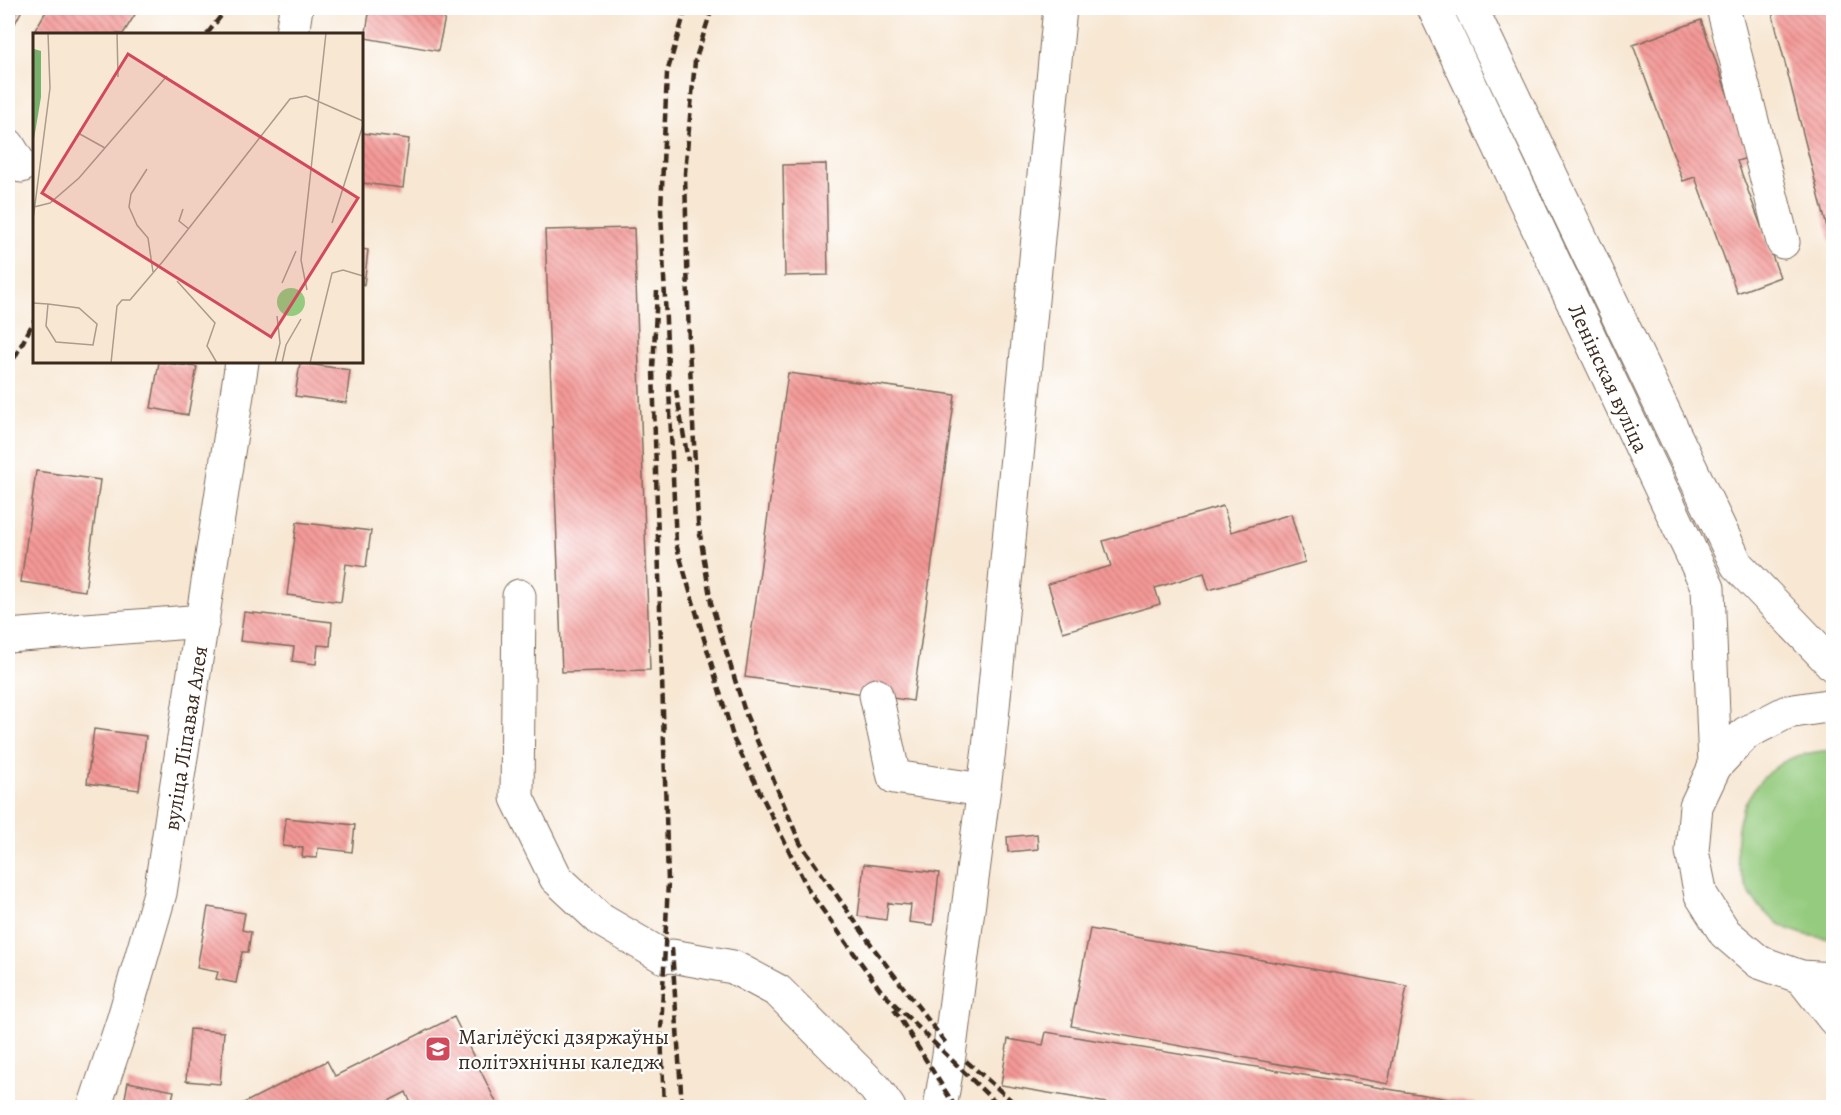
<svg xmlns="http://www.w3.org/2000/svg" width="1841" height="1115" font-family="Alegreya,serif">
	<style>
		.green { fill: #94cb7e; stroke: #687a4e; stroke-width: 1.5 }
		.building { fill: url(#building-back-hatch) }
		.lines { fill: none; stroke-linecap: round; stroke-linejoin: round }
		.minor-casing { stroke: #7d6c5d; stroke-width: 35 }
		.major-casing { stroke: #7d6c5d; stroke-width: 35 }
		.minor { stroke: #fff; stroke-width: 33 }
		.major { stroke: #fff; stroke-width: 33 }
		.rail { stroke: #3b2a1e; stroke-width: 4.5; stroke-dasharray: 9 4.5; stroke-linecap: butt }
		.labels { text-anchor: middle; stroke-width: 4.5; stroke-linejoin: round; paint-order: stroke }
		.street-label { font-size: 22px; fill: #3b2a1e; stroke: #fff }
		.poi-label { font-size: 22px; fill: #3b2a1e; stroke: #fff; text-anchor: start }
		.inset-road { fill: none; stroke: #ac9b8b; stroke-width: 1.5 }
		.view { fill: #d1495b; fill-opacity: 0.15; stroke: #d1495b; stroke-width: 3 }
		.inset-edge { fill: none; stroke: #3b2a1e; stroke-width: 3 }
	</style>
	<defs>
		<pattern id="building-back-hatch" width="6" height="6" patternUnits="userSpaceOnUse" patternTransform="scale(1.5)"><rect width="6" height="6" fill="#f49997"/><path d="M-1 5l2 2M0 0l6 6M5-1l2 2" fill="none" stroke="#c77d7b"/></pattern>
	</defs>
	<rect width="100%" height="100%" fill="#fff"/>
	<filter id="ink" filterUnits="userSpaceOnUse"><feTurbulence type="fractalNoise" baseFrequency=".0167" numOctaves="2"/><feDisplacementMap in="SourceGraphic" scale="12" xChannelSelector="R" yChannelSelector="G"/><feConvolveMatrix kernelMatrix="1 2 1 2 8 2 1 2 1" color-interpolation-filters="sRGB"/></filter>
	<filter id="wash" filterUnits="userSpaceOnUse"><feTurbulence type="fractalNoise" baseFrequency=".008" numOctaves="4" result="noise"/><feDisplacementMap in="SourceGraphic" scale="24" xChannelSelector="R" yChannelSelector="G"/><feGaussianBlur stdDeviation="1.35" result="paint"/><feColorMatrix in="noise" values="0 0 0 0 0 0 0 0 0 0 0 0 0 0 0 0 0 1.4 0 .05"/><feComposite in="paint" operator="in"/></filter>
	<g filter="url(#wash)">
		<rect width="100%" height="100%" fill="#f7e7d3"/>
		<path class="green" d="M1833 750 1834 939H1830C1810 936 1790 933 1774 920 1723 882 1724 803 1777 766 1794 754 1814 752 1833 750Z"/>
		<g id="blocks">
			<g class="building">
				<polygon points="8,8 23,8 8,37"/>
				<polygon points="48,8 139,8 123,34 43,34 35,30"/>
				<polygon points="370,8 447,8 438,51 365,38"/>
				<polygon points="1771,8 1834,8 1834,251 1833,251"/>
				<polygon points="1701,20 1750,157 1737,161 1780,277 1737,293 1695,177 1683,181 1633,45"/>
				<polygon points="362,133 409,139 403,188 362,183"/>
				<polygon points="826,164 828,275 785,276 783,165"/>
				<polygon points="634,228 650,670 562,672 545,230"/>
				<polygon points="362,249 368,250 364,285 362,284"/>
				<polygon points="159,362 197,367 188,415 151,408"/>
				<polygon points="300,363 350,370 346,403 295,396"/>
				<polygon points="788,373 955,395 913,701 745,677"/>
				<polygon points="36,471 100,480 85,591 21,582"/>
				<polygon points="1223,506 1231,532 1291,514 1305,562 1209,590 1204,573 1155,588 1160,604 1063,632 1048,584 1111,566 1103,541"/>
				<polygon points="297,522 371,531 366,567 346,564 341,602 287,595"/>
				<polygon points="244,612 332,622 330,646 318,645 316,664 292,661 294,647 240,641"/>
				<polygon points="94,729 146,736 139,790 87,783"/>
				<polygon points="286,818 355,825 352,852 318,848 317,858 302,857 303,848 283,846"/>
				<polygon points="1037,834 1038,849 1008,852 1007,837"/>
				<polygon points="864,864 939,873 933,925 909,922 911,905 888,903 886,920 858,916"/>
				<polygon points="208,907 245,913 242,930 251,932 248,952 242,952 236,983 216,979 218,972 197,968"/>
				<polygon points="1090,929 1407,986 1388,1084 1071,1026"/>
				<polygon points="454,1017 499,1108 413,1108 406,1092 375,1108 234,1108 327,1061 335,1076"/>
				<polygon points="190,1029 224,1032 220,1084 186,1081"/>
				<polygon points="1046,1032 1490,1106 1490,1108 1136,1108 1001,1085 1008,1039 1043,1045"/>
				<polygon points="128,1082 174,1091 170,1108 123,1108"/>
			</g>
		</g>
	</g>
	<g filter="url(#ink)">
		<use href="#blocks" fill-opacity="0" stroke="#7d6c5d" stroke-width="1.5"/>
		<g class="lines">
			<g class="minor-casing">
				<g id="minor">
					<polyline points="1723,8 1783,242"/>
					<polyline points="292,34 296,8"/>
					<polyline points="8,145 21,166"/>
					<polyline points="519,596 517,798 556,878 601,920 664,957 672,956 733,967 778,991 875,1088 889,1108"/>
					<polyline points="8,636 203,621"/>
					<polyline points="876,695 894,777 983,790"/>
					<polyline points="94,1108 123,1021 160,893 242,362"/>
					<polyline points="940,1108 949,1055 989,749 1060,8"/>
				</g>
			</g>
			<g class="major-casing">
				<g id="major">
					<polyline points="1434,8 1708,588 1715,766"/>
					<polyline points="1471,8 1737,565 1834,666"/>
					<polyline points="1834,705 1787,712 1746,733 1715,766 1696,806 1692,851 1701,895 1725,933 1759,962 1801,977 1834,979"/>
					<polyline points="1801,977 1834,1019"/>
				</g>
			</g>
			<use href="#minor" class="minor"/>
			<use href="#major" class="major"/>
			<g class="rail">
				<polyline points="686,8 667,73 661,210 676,544 734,740 809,891 882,992 1001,1108"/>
				<polyline points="712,8 695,61 685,173 689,346 698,522 711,603 745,712 800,843 875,950 948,1046"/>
				<polyline points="207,34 227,8"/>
				<polyline points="657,291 653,369 668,882 661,1031 664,1108"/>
				<polyline points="8,370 34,321"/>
				<polyline points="676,390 688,461"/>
				<polyline points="672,948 682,1108"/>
				<polyline points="894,1009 956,1108"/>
				<polyline points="966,1061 1020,1108"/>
			</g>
		</g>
	</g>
	<defs>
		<g id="university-square" transform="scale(1.35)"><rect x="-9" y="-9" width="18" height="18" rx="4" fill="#d1495b" stroke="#fff"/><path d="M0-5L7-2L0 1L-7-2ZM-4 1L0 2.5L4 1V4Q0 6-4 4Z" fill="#fff"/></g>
	</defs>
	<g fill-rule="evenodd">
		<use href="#university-square" x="438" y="1049"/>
	</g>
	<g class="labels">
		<g class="street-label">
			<text transform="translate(1609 378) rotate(65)" y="8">Ленінская вуліца</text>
			<text transform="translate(185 738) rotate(-81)" y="8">вуліца Ліпавая Алея</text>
		</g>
		<g class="poi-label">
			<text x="458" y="1044">Магілёўскі дзяржаўны<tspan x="458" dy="25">політэхнічны каледж</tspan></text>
		</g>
	</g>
	<g transform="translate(33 33)">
		<rect width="330" height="330" fill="#f7e7d3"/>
		<path d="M244 269a14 14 0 1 1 28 0a14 14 0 1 1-28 0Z" fill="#94cb7e"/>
		<path d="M1 16 8 18V64L0 112Z" fill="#77af6d"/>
		<path class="inset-road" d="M84 0 85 44M45 100 72 115M114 136 98 161 96 174 104 192 115 205 120 239M1 174 17 170 46 145 134 43M150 176 146 188 156 196M0 187 17 55 15 0M299 190 330 92M144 248 182 290 174 313 184 330M249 250 263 218M274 257 268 227 293 0M0 270 15 271 46 275 64 291 60 312 23 309 13 293 15 271M78 330 84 273 89 267H97L131 227 257 66 273 63 330 88M242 330 247 310 244 283M249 330 253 312 268 286M277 330 299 240 310 237 330 243"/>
		<path class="view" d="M95 21 325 165 238 304 9 160Z"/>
		<rect width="330" height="330" class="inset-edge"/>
	</g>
	<rect width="1841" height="1115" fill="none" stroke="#fff" stroke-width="30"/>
</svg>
